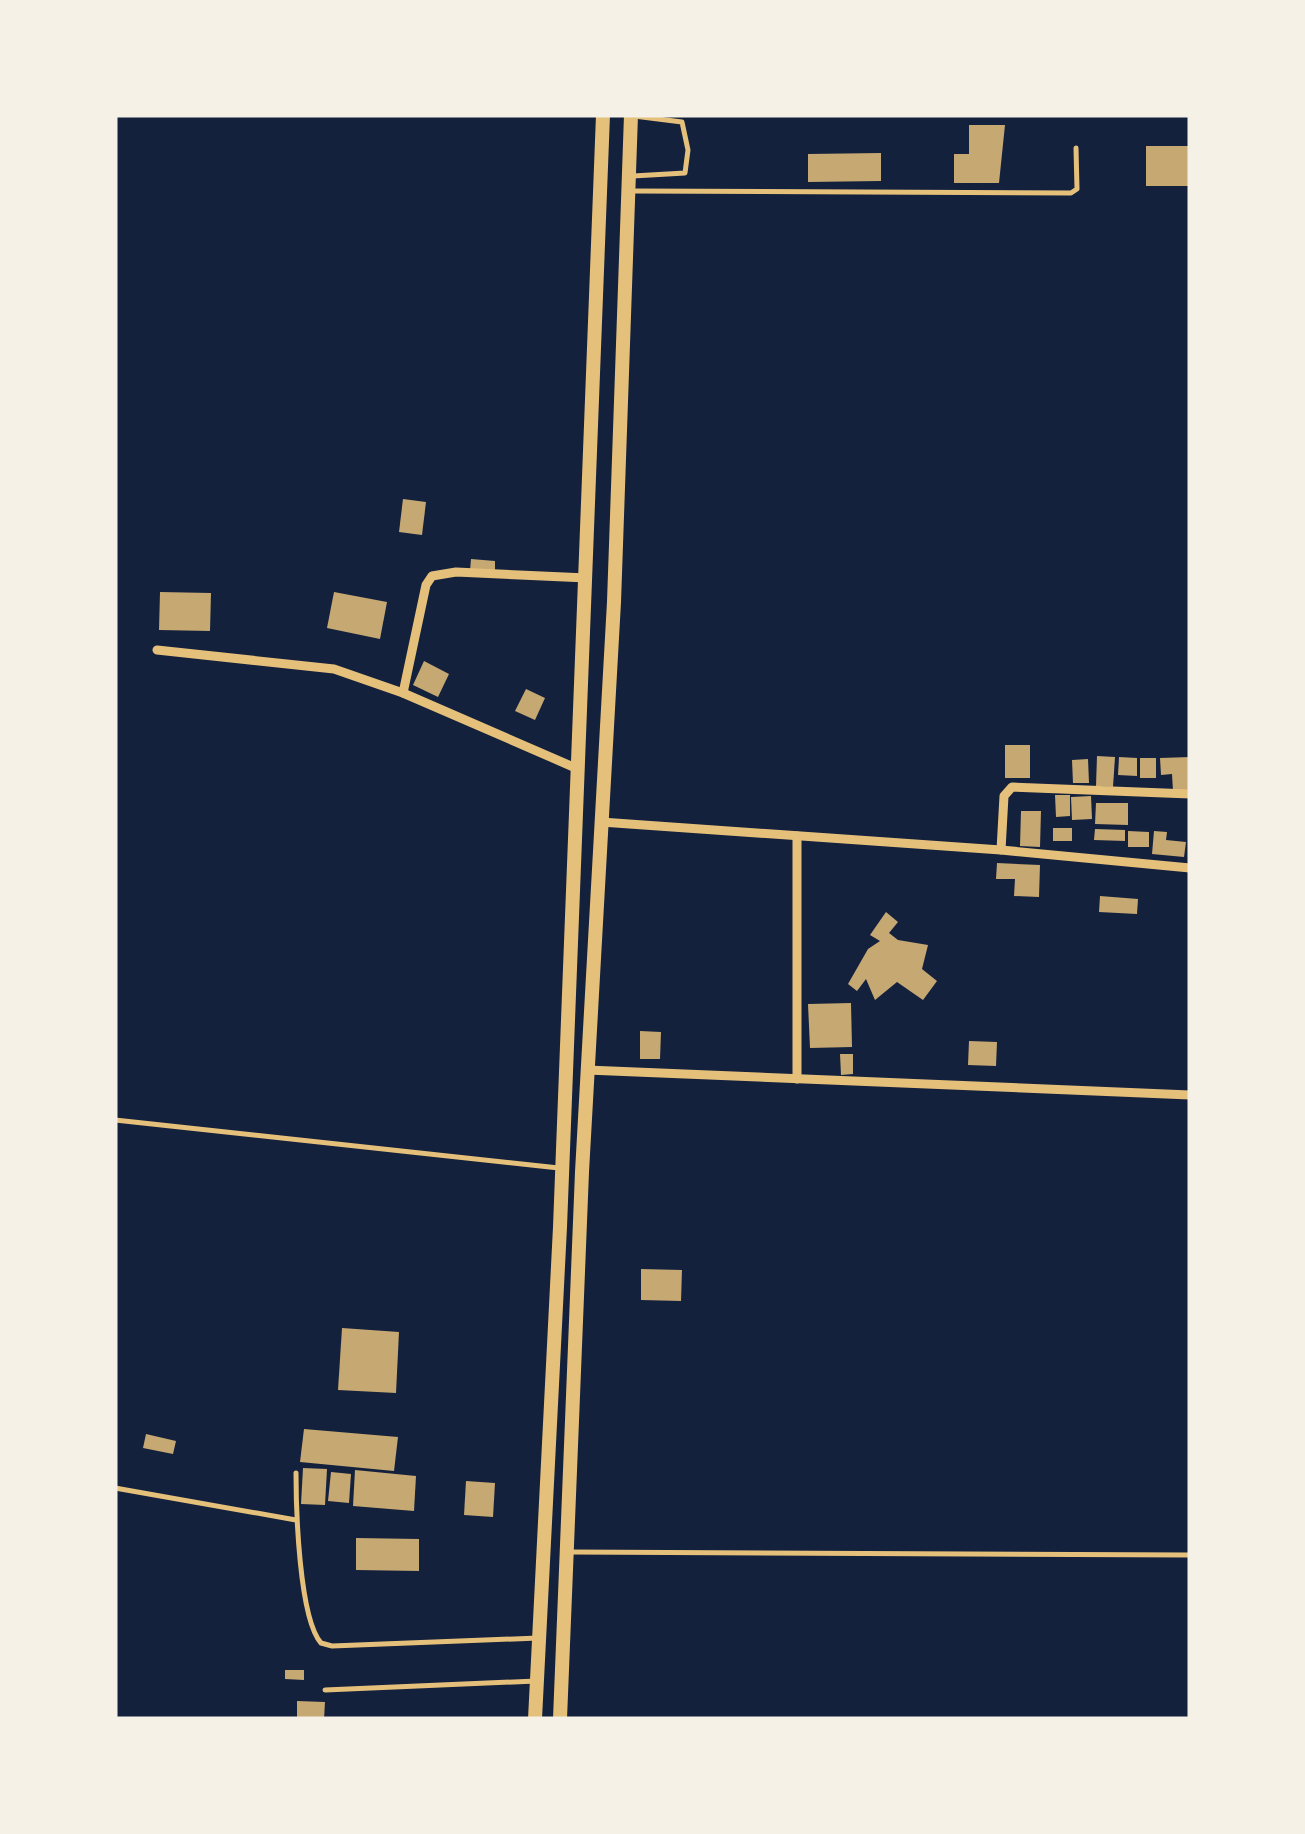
<svg xmlns="http://www.w3.org/2000/svg" width="1305" height="1834" font-family="Roboto,sans-serif">
	<style>
		.building { fill: #c6a872 }
		.lines { fill: none; stroke-linecap: round; stroke-linejoin: round }
		.service { stroke: #e5c07b; stroke-width: 5 }
		.minor { stroke: #e5c07b; stroke-width: 9 }
		.primary { stroke: #e5c07b; stroke-width: 14 }
	</style>
	<rect width="100%" height="100%" fill="#14213d"/>
	<g class="building">
		<polygon points="969,125 1005,125 999,183 954,183 954,154 969,154"/>
		<rect x="1146" y="146" width="44" height="40"/>
		<polygon points="881,153 881,181 808,182 808,154"/>
		<polygon points="403,499 426,502 422,535 399,532"/>
		<polygon points="471,559 495,561 495,573 470,571"/>
		<polygon points="160,592 211,593 210,631 159,630"/>
		<polygon points="334,592 387,602 380,639 327,628"/>
		<polygon points="424,661 449,674 438,697 413,685"/>
		<polygon points="526,689 545,698 535,720 515,711"/>
		<rect x="1005" y="745" width="25" height="33"/>
		<polygon points="1097,756 1115,757 1113,787 1096,786"/>
		<polygon points="1119,757 1137,758 1137,776 1118,775"/>
		<polygon points="1190,757 1190,790 1173,791 1172,774 1161,775 1160,758"/>
		<rect x="1140" y="758" width="16" height="20"/>
		<polygon points="1088,759 1089,783 1073,783 1072,760"/>
		<polygon points="1055,795 1070,795 1070,816 1056,817"/>
		<polygon points="1091,796 1092,819 1072,820 1071,797"/>
		<polygon points="1096,803 1128,803 1128,825 1095,824"/>
		<polygon points="1021,811 1041,811 1040,847 1020,846"/>
		<rect x="1053" y="828" width="19" height="13"/>
		<polygon points="1095,829 1125,830 1125,841 1094,840"/>
		<polygon points="1128,831 1149,832 1149,847 1128,847"/>
		<polygon points="1154,831 1167,832 1166,840 1186,842 1184,857 1152,854"/>
		<polygon points="997,863 1040,865 1039,897 1014,896 1015,879 996,879"/>
		<polygon points="1100,896 1138,899 1137,914 1099,912"/>
		<polygon points="886,912 898,922 889,933 898,940 928,945 922,969 937,981 923,1000 897,982 875,1000 866,979 857,991 848,984 868,949 880,941 870,935"/>
		<polygon points="851,1003 852,1047 810,1048 808,1004"/>
		<polygon points="640,1031 661,1032 660,1059 640,1059"/>
		<polygon points="969,1041 997,1042 996,1066 968,1065"/>
		<polygon points="840,1054 853,1054 853,1074 841,1075"/>
		<polygon points="641,1269 682,1270 681,1301 641,1300"/>
		<polygon points="342,1328 399,1332 396,1393 338,1390"/>
		<polygon points="304,1429 398,1437 394,1471 300,1462"/>
		<polygon points="146,1434 176,1441 173,1454 143,1448"/>
		<polygon points="303,1468 327,1469 325,1505 301,1504"/>
		<polygon points="355,1470 416,1476 414,1511 353,1506"/>
		<polygon points="331,1472 351,1474 349,1503 328,1501"/>
		<polygon points="466,1481 495,1483 493,1517 464,1515"/>
		<polygon points="356,1538 419,1539 419,1571 356,1570"/>
		<polygon points="285,1670 304,1670 304,1680 285,1679"/>
		<polygon points="297,1701 325,1702 324,1719 297,1719"/>
	</g>
	<g class="lines">
		<g class="service">
			<polyline points="633,176 685,173 688,150 682,122 634,116"/>
			<polyline points="632,191 1071,193 1077,189 1076,148"/>
			<polyline points="115,1120 559,1168"/>
			<path d="M296 1473C296 1508 299 1618 321 1643L332 1646 538 1638"/>
			<polyline points="115,1488 296,1520"/>
			<polyline points="571,1552 1190,1555"/>
			<polyline points="325,1690 536,1681"/>
		</g>
		<g class="minor">
			<polyline points="157,650 334,669 403,693 578,769"/>
			<polyline points="403,693 426,585 432,576 456,572 587,578"/>
			<polyline points="601,822 1001,850 1190,868"/>
			<polyline points="797,836 797,1079"/>
			<polyline points="1001,850 1004,796 1012,787 1190,794"/>
			<polyline points="587,1070 1190,1095"/>
		</g>
		<g class="primary">
			<polyline points="535,1719 560,1227 603,115"/>
			<polyline points="560,1719 582,1172 614,602 631,115"/>
		</g>
	</g>
	<rect width="1305" height="1834" fill="none" stroke="#f6f1e7" stroke-width="235"/>
</svg>
